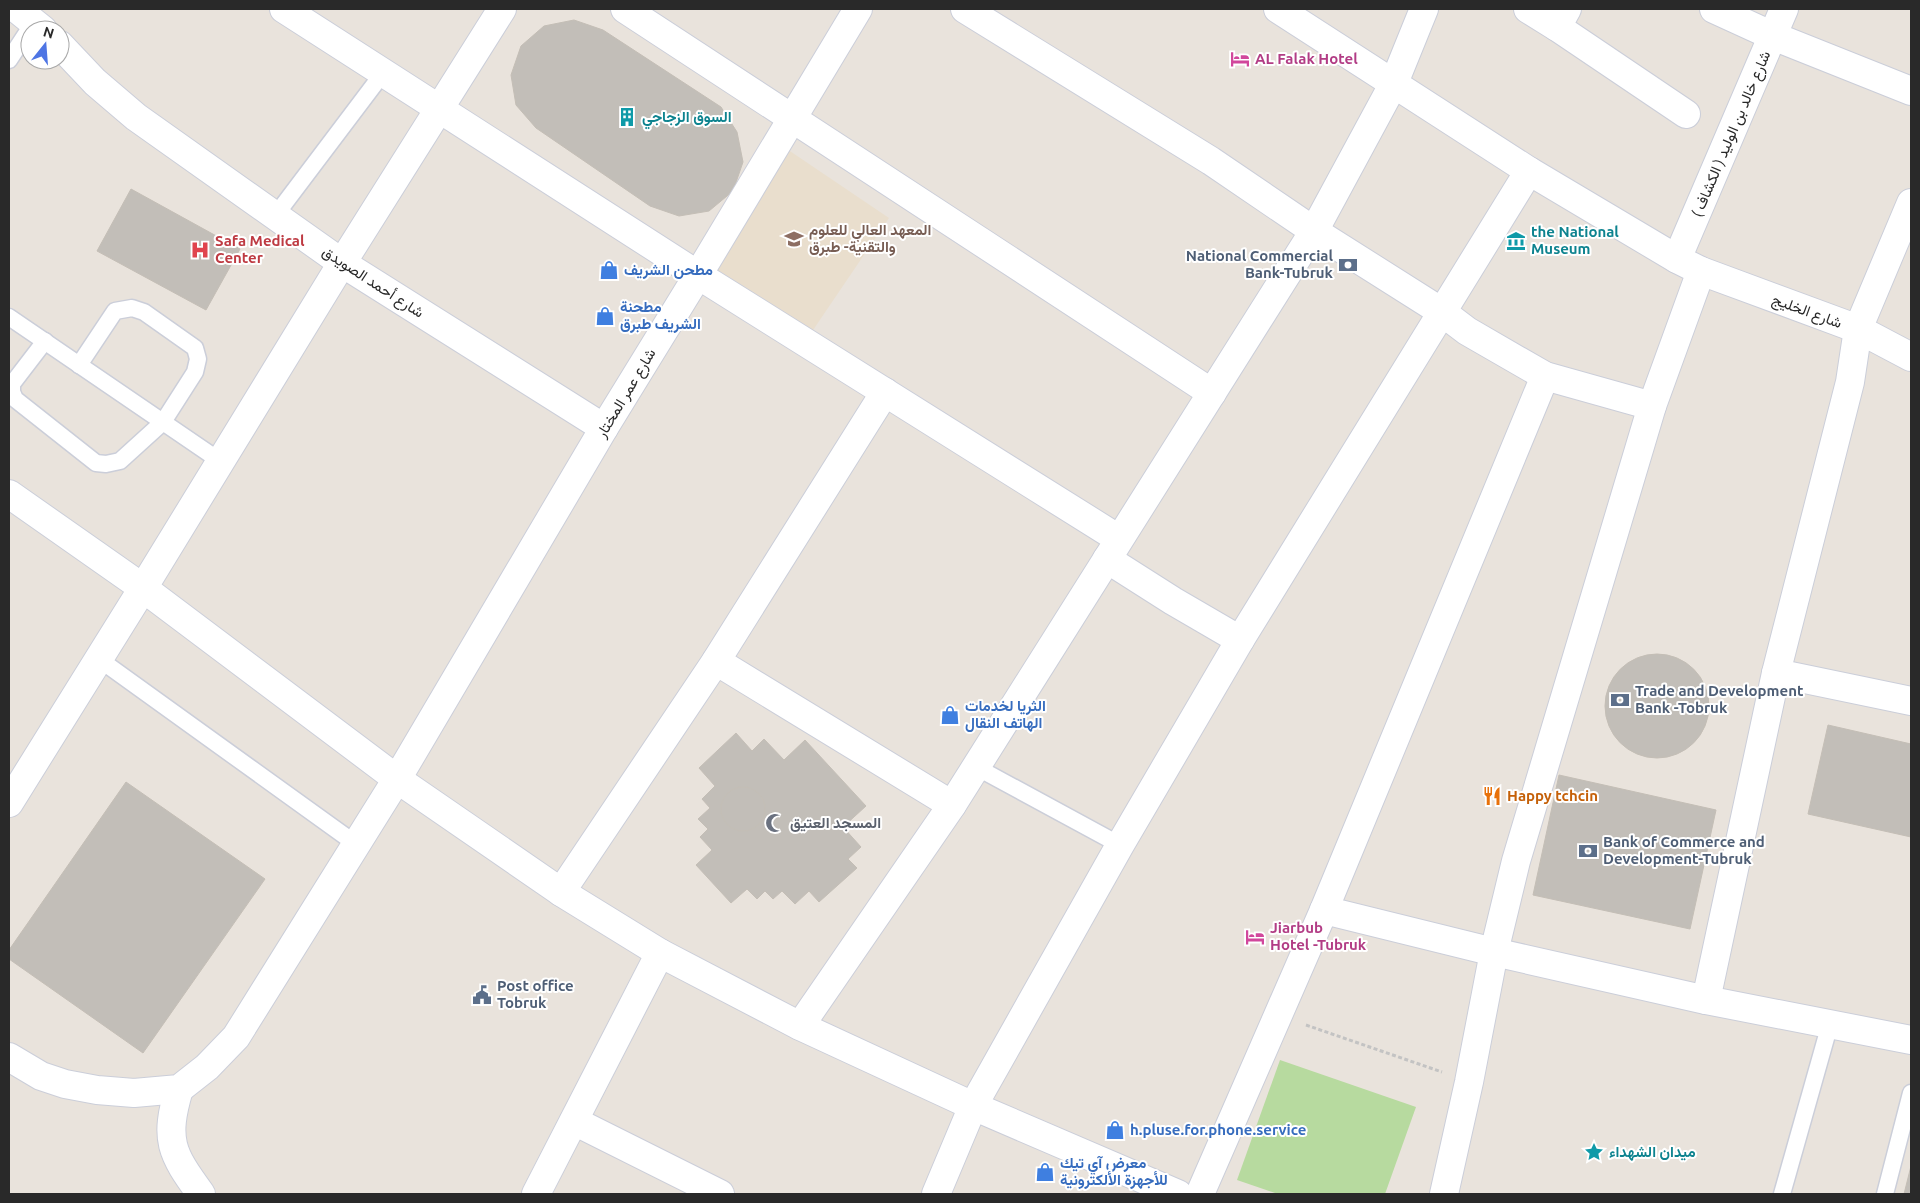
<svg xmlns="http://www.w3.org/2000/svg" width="1920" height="1203" font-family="Ubuntu,Vazirmatn,sans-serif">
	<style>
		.education { fill: #e9decd }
		.green { fill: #b7da9f }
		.building { fill: #c2beb8; stroke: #c4beb6 }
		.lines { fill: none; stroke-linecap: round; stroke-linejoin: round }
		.service-casing { stroke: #cbced9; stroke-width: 19 }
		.minor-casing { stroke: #cbced9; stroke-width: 30 }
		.tertiary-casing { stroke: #cbced9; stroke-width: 30 }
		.path { stroke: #c3c3c3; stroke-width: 3; stroke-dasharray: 4 2.5; stroke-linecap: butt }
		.service { stroke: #fff; stroke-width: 16 }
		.minor { stroke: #fff; stroke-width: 28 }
		.tertiary { stroke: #fff; stroke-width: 28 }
		.labels { text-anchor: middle; stroke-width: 4; stroke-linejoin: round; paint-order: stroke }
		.hotel-label { font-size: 15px; font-weight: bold; fill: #b23c85; stroke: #fff; text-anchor: start }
		.culture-label { font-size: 15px; font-weight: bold; fill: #0d838f; stroke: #fff; text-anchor: start }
		.street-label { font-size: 15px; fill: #292929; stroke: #fff }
		.education-label { font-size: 15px; font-weight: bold; fill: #785e54; stroke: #fff; text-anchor: start }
		.health-label { font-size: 15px; font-weight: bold; fill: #be3a42; stroke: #fff; text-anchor: start }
		.service-label { font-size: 15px; font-weight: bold; fill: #4e5e75; stroke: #fff; text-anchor: start }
		.shop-label { font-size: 15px; font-weight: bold; fill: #366cbe; stroke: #fff; text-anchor: start }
		.food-label { font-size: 15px; font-weight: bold; fill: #c56008; stroke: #fff; text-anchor: start }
		.worship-label { font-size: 15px; font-weight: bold; fill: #5b616d; stroke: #fff; text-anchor: start }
	</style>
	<rect width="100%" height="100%" fill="#e9e3dc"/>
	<polygon class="education" points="778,143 889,218 809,336 698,260"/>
	<polygon class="green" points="1280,1060 1416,1107 1385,1194 1278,1194 1237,1180"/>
	<g class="building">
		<polygon points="574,20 603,30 721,107 737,132 743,162 733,191 709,211 679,216 650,206 536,128 516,105 511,75 521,46 544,26"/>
		<polygon points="131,189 240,249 206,310 97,251"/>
		<circle cx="1657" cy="706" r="52"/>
		<polygon points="1828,725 1911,744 1911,837 1808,814"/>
		<polygon points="736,733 752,751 764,739 784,760 805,740 866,806 843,827 861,847 848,859 857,868 819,902 809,891 795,904 782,891 773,899 765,891 757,899 747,889 731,903 696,865 712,850 700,837 708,829 698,819 710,808 702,799 715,786 699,768"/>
		<polygon points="1559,775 1716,810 1690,929 1533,895"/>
		<polygon points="126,782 265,879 143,1053 9,959 9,950"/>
		<circle cx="743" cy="809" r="22"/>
		<polygon points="1911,1166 1911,1194 1904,1194"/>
	</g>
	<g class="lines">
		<g class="service-casing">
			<g id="service">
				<polyline points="9,60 34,22"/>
				<polyline points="275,216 383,73"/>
				<polyline points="9,317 220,461"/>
				<polyline points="45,341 12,384 12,392 15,399 96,463 106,464 120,461 163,422 195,372 198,359 195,348 144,312 132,308 115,311 79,365"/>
				<polyline points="99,659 356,844"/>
				<polyline points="976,767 1120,845"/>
				<polyline points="1782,1194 1830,1024"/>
				<polyline points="1885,1194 1911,1093"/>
			</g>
		</g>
		<g class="minor-casing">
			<g id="minor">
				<polyline points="17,9 43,30"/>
				<polyline points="284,9 698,275 1119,539"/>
				<polyline points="625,9 1212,393"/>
				<polyline points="965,9 1211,161 1314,231 1442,312 1467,331 1545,376 1652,406"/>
				<polyline points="1278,9 1529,171 1677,259 1701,271 1858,329 1911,357"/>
				<polyline points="1528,9 1557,27 1567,9"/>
				<polyline points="1714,9 1773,36 1911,91"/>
				<polyline points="1557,27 1686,114"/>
				<polyline points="60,45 95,82 136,117 342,263 604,428"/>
				<polyline points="1677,259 1784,9"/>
				<polyline points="1107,559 1173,601 1240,640"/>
				<polyline points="716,661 952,805"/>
				<polyline points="1776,673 1911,701"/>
				<polyline points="9,803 143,588 342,263 502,9"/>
				<polyline points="561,892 716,661 885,392"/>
				<polyline points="1324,910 1494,952 1706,1000 1911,1040"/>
				<polyline points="1706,1000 1776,673 1850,382 1858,329 1911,203"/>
				<polyline points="800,1026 952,805 1314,231 1394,83 1424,9"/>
				<polyline points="9,1057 41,1076 65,1084 97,1090 134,1093 179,1089 207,1067 236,1037 397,779 604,428 698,275 858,9"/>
				<path d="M179 1089C164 1140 171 1153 201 1194"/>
				<polyline points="574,1121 720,1194"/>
				<polyline points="536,1194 660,953"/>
				<polyline points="936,1194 973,1106 1120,845 1240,640 1529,171"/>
				<polyline points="1200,1194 1324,910 1545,376"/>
				<polyline points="1444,1194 1469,1082 1494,952 1516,861 1652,406 1701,271"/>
			</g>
		</g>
		<g class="tertiary-casing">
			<polyline id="tertiary" points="9,494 143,588 397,779 561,892 660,953 800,1026 973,1106 1178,1194"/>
		</g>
		<polyline class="path" points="1306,1025 1442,1072"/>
		<use href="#service" class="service"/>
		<use href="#minor" class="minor"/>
		<use href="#tertiary" class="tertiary"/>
	</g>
	<defs>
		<g id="hotel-bare" transform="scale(1.5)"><path d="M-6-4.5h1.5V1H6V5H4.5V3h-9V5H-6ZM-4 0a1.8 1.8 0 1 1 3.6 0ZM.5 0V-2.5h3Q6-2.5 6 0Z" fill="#d1479c" stroke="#fff" stroke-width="2.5" paint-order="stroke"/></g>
		<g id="building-bare" transform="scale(1.5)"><path d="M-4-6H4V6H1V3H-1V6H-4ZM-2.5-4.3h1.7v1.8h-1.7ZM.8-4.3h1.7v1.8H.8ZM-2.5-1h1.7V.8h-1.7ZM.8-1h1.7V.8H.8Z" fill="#0f9aa8" stroke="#fff" stroke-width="2.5" paint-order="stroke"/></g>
		<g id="university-bare" transform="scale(1.5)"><path d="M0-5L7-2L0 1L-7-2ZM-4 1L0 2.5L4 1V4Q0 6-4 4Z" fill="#8d6e63" stroke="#fff" stroke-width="2.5" paint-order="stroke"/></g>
		<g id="museum-bare" transform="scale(1.5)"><path d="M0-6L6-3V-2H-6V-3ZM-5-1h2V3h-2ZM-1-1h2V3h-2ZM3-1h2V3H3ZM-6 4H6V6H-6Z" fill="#0f9aa8" stroke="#fff" stroke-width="2.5" paint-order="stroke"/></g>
		<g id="hospital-bare" transform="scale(1.5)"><path d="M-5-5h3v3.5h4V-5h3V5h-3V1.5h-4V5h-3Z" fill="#e0444e" stroke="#fff" stroke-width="2.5" paint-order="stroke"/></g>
		<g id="bank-bare" transform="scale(1.5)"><path d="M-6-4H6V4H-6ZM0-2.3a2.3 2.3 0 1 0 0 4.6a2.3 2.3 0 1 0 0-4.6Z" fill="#5c6f8a" stroke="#fff" stroke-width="2.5" paint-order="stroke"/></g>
		<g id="shop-bare" transform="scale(1.5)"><path d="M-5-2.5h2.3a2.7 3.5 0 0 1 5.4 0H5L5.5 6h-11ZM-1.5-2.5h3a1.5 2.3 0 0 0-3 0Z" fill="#3f7fe0" stroke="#fff" stroke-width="2.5" paint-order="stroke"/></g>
		<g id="restaurant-bare" transform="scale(1.5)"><path d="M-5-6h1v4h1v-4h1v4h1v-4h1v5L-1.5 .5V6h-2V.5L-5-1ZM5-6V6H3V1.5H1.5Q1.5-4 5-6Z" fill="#e8710a" stroke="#fff" stroke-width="2.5" paint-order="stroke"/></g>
		<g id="mosque-bare" transform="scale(1.5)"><path d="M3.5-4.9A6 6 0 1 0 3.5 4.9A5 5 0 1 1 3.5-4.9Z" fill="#6b7280" stroke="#fff" stroke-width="2.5" paint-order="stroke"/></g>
		<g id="civic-bare" transform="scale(1.5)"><path d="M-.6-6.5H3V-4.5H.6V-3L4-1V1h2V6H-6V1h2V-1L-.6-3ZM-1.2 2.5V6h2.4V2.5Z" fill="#5c6f8a" stroke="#fff" stroke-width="2.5" paint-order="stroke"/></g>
		<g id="sight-bare" transform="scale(1.5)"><path d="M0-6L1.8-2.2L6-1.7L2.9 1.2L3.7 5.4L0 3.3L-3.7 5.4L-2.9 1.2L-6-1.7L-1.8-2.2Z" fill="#0f9aa8" stroke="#fff" stroke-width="2.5" paint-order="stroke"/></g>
	</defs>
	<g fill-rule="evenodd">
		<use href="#hotel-bare" x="1240" y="59"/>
		<use href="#building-bare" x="627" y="117"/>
		<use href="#university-bare" x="794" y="239"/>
		<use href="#museum-bare" x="1516" y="241"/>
		<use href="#hospital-bare" x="200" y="250"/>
		<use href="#bank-bare" x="1348" y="265"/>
		<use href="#shop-bare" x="609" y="270"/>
		<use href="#shop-bare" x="605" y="316"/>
		<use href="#bank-bare" x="1620" y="700"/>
		<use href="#shop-bare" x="950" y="715"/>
		<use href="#restaurant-bare" x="1492" y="796"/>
		<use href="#mosque-bare" x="775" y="823"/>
		<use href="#bank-bare" x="1588" y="851"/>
		<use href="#hotel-bare" x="1255" y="937"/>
		<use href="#civic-bare" x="482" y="995"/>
		<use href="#shop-bare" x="1115" y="1130"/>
		<use href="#sight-bare" x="1594" y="1152"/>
		<use href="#shop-bare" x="1045" y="1172"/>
	</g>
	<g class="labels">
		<g class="hotel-label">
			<text x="1255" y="64">AL Falak Hotel</text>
			<text x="1270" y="933">Jiarbub<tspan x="1270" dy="17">Hotel -Tubruk</tspan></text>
		</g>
		<g class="culture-label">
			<text x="642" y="122">السوق الزجاجي</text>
			<text x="1531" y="237">the National<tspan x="1531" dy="17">Museum</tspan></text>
			<text x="1609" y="1157">ميدان الشهداء</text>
		</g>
		<g class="street-label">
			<text transform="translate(1731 134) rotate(-67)" y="5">شارع خالد بن الوليد ( الكشاف )</text>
			<text transform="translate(373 282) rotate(33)" y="5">شارع أحمد الصويدق</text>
			<text transform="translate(1807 311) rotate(20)" y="5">شارع الخليج</text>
			<text transform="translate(626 393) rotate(-59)" y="5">شارع عمر المختار</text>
		</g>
		<g class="education-label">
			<text x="809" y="235">المعهد العالي للعلوم<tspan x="809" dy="17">والتقنية- طبرق</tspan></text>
		</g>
		<g class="health-label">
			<text x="215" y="246">Safa Medical<tspan x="215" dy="17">Center</tspan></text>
		</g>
		<g class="service-label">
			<text x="1333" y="261" text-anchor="end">National Commercial<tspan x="1333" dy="17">Bank-Tubruk</tspan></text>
			<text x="1635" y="696">Trade and Development<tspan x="1635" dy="17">Bank -Tobruk</tspan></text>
			<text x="1603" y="847">Bank of Commerce and<tspan x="1603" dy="17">Development-Tubruk</tspan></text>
			<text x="497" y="991">Post office<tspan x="497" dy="17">Tobruk</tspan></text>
		</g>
		<g class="shop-label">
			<text x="624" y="275">مطحن الشريف</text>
			<text x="620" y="312">مطحنة<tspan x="620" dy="17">الشريف طبرق</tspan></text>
			<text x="965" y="711">الثريا لخدمات<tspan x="965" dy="17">الهاتف النقال</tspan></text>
			<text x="1130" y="1135">h.pluse.for.phone.service</text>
			<text x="1060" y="1168">معرض آي تيك<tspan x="1060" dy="17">للأجهزة الألكترونية</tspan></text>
		</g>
		<g class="food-label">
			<text x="1507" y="801">Happy tchcin</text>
		</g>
		<g class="worship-label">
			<text x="790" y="828">المسجد العتيق</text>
		</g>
	</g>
	<rect width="1920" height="1203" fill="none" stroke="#292929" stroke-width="20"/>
	<g transform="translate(45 45) rotate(17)"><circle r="24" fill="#ffffff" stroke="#a9a9a9"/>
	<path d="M0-4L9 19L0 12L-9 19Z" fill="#4e75e4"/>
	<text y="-8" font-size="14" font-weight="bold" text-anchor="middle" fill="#292929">N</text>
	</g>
</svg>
